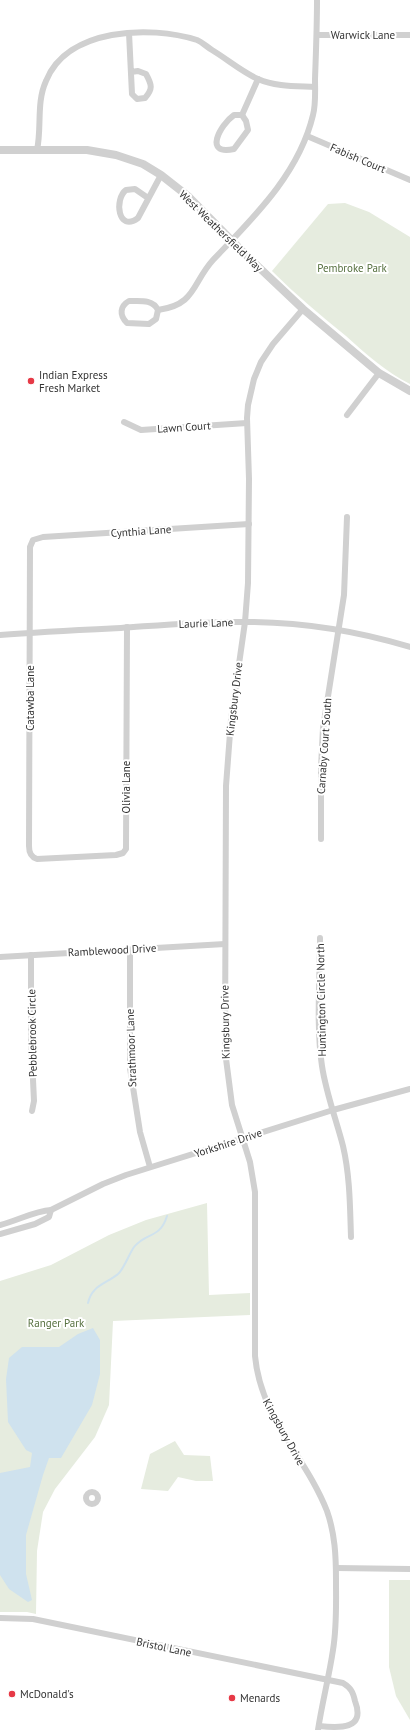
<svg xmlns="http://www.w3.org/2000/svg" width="410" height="1730" font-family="'PT Sans',sans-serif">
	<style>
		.green { fill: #e6ecdf }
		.water { fill: #cfe2ee }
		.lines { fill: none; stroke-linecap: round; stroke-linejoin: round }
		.stream { stroke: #cfe2ee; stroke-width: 2 }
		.minor { stroke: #d0d0d0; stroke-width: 6 }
		.tertiary { stroke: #d0d0d0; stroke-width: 8 }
		.poi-dot { fill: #e63946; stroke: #fff; stroke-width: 1.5 }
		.labels { text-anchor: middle; stroke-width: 4; stroke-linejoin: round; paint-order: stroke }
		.street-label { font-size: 11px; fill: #333; stroke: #fff }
		.park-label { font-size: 11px; fill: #56703f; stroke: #fff }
		.poi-label { font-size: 11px; fill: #333; stroke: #fff; text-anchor: start }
	</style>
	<rect width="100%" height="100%" fill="#fff"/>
	<g class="green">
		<path d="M345 203 369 212 410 237V384C386 372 366 354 346 336 320 315 295 294 272 271L328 204Z"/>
		<polygon points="207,1203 209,1295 250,1293 250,1315 113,1321 109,1405 95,1437 55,1489 43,1512 37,1551 36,1614 27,1612 0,1612 0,1281 51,1265 109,1235 146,1220"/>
		<polygon points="175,1441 184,1455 210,1456 213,1481 196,1481 178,1477 168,1491 141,1489 150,1454"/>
		<polygon points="389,1580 410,1580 410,1720 396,1696 389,1667"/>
	</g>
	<polygon class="water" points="93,1328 100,1340 100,1374 92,1405 61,1458 49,1458 43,1475 26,1535 26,1574 32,1600 28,1602 9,1589 0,1575 0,1473 30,1467 32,1453 26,1450 8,1422 6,1379 9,1358 22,1347 59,1347 78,1334"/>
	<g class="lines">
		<path class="stream" d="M88 1303C92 1285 106 1284 118 1274 124 1269 129 1254 134 1247 146 1232 160 1239 167 1216"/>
		<g class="minor">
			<path d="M129 33 132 94 137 99 145 98C153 89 152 85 146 74L138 71 131 72"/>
			<polyline points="317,35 410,35"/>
			<path d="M234 115H242L246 121 248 130 234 149C203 156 220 125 234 115Z"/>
			<polyline points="242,115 258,79"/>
			<polyline points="307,136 410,180"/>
			<path d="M37 150C42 127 36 103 46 81 67 28 150 25 197 40 202 42 207 47 212 50 227 59 242 72 258 79 276 87 297 86 315 87"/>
			<path d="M148 198 135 189 126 190C114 199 118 233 138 218L161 175"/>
			<path d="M129 301C140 301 153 299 158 310L156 319 149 324 127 323C119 315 120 306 129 301Z"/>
			<path d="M303 309 273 344 261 362 254 379 248 405 247 418 249 479 248 583 245 622 231 720 226 786 225 1051 232 1105 250 1162 255 1192V1356C261 1419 305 1455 327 1511 335 1534 336 1556 336 1580 336 1603 337 1626 333 1650 329 1677 322 1703 318 1730"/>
			<path d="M158 310C196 305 192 283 213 260 253 218 299 174 313 115 316 104 315 90 315 79 316 52 317 26 317 0"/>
			<polyline points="347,415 379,373"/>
			<polyline points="124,422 141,430 247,423"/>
			<path d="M127 627 126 849 123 853 116 855 37 859C31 857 29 853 29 846L30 547 33 540 43 537 249 524"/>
			<path d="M0 635C40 632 81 630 121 628 163 625 204 621 245 622 301 622 357 631 410 647"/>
			<polyline points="321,839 321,768 323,728 344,595 347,517"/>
			<path d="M320 938C320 978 316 1027 322 1066 326 1093 336 1119 343 1146 350 1176 350 1207 351 1237"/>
			<polyline points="130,950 130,1068 140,1132 150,1167"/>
			<polyline points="31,955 31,1037 34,1101 32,1111"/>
			<polyline points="0,957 225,944"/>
			<path d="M0 1225C17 1221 34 1211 51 1210L103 1184 126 1175 333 1110 410 1089"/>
			<polyline points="0,1234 35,1224 49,1217 51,1210"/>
			<circle cx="92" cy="1498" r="6"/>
			<polyline points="336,1568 410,1569"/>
			<path d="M0 1618 33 1619 343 1683C351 1688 353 1692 355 1701 366 1730 339 1728 319 1726"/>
		</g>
		<polyline class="tertiary" points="0,150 87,150 116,155 143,164 161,175 189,197 249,258 303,309 379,373 410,391"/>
	</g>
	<g class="poi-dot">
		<circle cx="31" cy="381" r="4"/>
		<circle cx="12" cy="1694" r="4"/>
		<circle cx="232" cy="1698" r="4"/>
	</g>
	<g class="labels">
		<g class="street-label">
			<text x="363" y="39">Warwick Lane</text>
			<text transform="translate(358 158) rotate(23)" y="4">Fabish Court</text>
			<text transform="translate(221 231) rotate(44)" y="4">West Weathersfield Way</text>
			<text transform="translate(184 427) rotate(-4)" y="4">Lawn Court</text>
			<text transform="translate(141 531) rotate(-4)" y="4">Cynthia Lane</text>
			<text transform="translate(206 623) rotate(-2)" y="4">Laurie Lane</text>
			<text transform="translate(30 698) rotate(-90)" y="4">Catawba Lane</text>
			<text transform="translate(234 699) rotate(-83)" y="4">Kingsbury Drive</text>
			<text transform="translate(324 746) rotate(-86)" y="4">Carnaby Court South</text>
			<text transform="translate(126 787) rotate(-90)" y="4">Olivia Lane</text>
			<text transform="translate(112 950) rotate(-3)" y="4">Ramblewood Drive</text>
			<text transform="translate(321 1000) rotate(-91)" y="4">Huntington Circle North</text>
			<text transform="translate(225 1022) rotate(-91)" y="4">Kingsbury Drive</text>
			<text transform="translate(32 1033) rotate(-91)" y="4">Pebblebrook Circle</text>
			<text transform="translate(131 1048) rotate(-92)" y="4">Strathmoor Lane</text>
			<text transform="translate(228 1143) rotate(-18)" y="4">Yorkshire Drive</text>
			<text transform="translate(284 1432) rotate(61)" y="4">Kingsbury Drive</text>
			<text transform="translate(164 1647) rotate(12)" y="4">Bristol Lane</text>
		</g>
		<g class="park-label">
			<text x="352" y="272">Pembroke Park</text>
			<text x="56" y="1327">Ranger Park</text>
		</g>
		<g class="poi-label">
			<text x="39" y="379">Indian Express<tspan x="39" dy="13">Fresh Market</tspan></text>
			<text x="20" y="1698">McDonald's</text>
			<text x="240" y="1702">Menards</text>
		</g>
	</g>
</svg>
